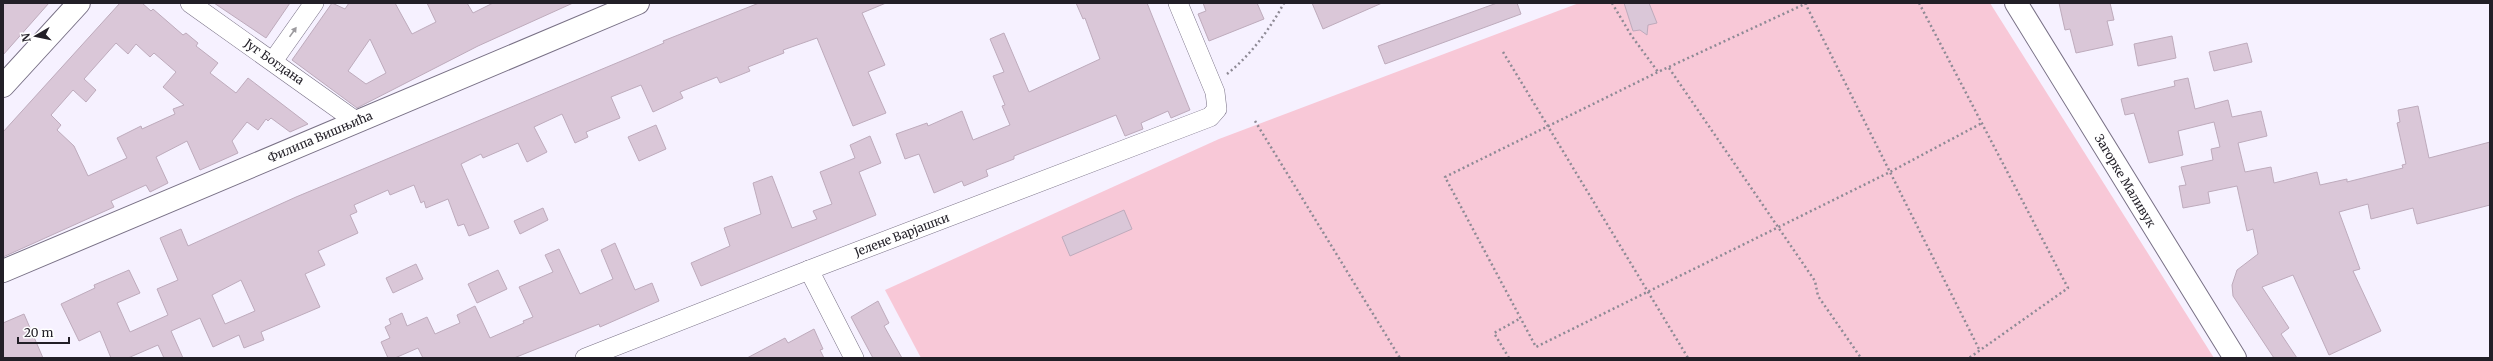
<svg xmlns="http://www.w3.org/2000/svg" width="2493" height="361" font-family="Merriweather,serif">
	<style>
		.green { fill: #f8c8d7 }
		.building { fill: #dac7d8; stroke: #beabbc; fill-rule: evenodd }
		.lines { fill: none; stroke-linecap: round; stroke-linejoin: round }
		.street-casing { stroke: #797186; stroke-width: 20 }
		.secondary-casing { stroke: #797186; stroke-width: 24 }
		.primary-casing { stroke: #797186; stroke-width: 24 }
		.path { stroke: #8e8a95; stroke-width: 2.5; stroke-dasharray: 2 3; stroke-linecap: butt }
		.street { stroke: #fff; stroke-width: 19 }
		.secondary { stroke: #fff; stroke-width: 22 }
		.primary { stroke: #fff; stroke-width: 22 }
		.oneway { fill: #9c9a9e }
		.labels { text-anchor: middle; stroke-width: 3; stroke-linejoin: round; paint-order: stroke }
		.street-label { font-size: 12px; fill: #221f27; stroke: #fff }
	</style>
	<rect width="100%" height="100%" fill="#f6f1ff"/>
	<polygon class="green" points="1579,3 1990,3 2214,358 921,358 885,290 1219,139"/>
	<g class="building">
		<polygon points="3,3 49,3 3,55"/>
		<path d="M120 3H142L151 11 153 9 183 35 186 33 198 43 196 46 218 63 210 73 236 93 248 78 308 124 290 132 271 118 268 121 266 119 258 130 247 122 232 141 238 153 200 170 187 141 156 157 168 183 150 192 146 185 111 201 114 207 3 257V132ZM116 43 128 54 136 44 150 57 154 53 176 72 163 87 184 105 173 109 175 114 142 129 141 126 117 138 127 158 88 176 74 146 57 130 61 125 51 115 73 90 86 102 96 90 84 79Z"/>
		<polygon points="214,3 290,3 266,38"/>
		<path d="M332 3 345 9 349 3H395L412 34 436 22 427 3H467L473 13 493 3H573L478 46 357 108 292 60ZM370 39 386 73 366 84 348 71Z"/>
		<path d="M759 3H886L862 13 885 65 868 72 886 113 853 126 817 38 783 50 784 53 748 67 750 71 720 83 717 77 680 92 683 98 653 112 641 85 611 97 620 118 586 132 588 137 575 143 562 114 534 127 547 152 527 162 518 143 483 158 481 154 461 164 489 228 469 236 464 224 458 226 448 199 426 208 424 201 421 203 414 185 390 195 388 190 354 205 357 212 350 215 358 233 318 251 325 265 305 274 320 307 261 332 264 340 244 348 239 335 213 347 200 318 171 331 183 358H164L158 345 128 358H111L100 331 79 341 61 304 95 288 94 285 129 270 140 293 117 303 130 332 168 315 157 289 178 280 160 238 181 229 188 246 296 197 631 57 664 43 663 41ZM241 280 255 311 225 324 212 295Z"/>
		<polygon points="1076,3 1147,3 1190,110 1171,118 1168,111 1141,123 1143,129 1125,136 1116,115 1014,156 1014,159 986,170 988,176 964,186 962,181 934,193 919,154 905,159 896,134 927,123 928,126 962,111 973,140 1010,125 1002,106 1005,105 993,76 1004,72 990,39 1004,33 1029,92 1100,59 1085,18 1083,19"/>
		<polygon points="1203,3 1257,3 1264,19 1209,41 1198,14 1206,11"/>
		<polygon points="1312,3 1382,3 1323,29"/>
		<polygon points="1497,3 1517,3 1521,14 1385,64 1378,46"/>
		<polygon points="1624,3 1649,3 1657,23 1648,25 1647,35 1640,30 1633,31"/>
		<polygon points="2059,3 2110,3 2114,20 2107,21 2113,45 2076,53 2070,29 2065,30"/>
		<polygon points="2172,36 2176,58 2138,66 2134,44"/>
		<polygon points="2247,43 2252,62 2214,71 2209,52"/>
		<polygon points="2188,78 2195,109 2228,100 2232,117 2261,111 2267,136 2238,143 2245,172 2271,167 2274,183 2317,172 2320,185 2347,179 2347,182 2403,168 2402,165 2406,164 2397,123 2400,122 2398,110 2418,106 2429,158 2490,142 2490,205 2417,224 2413,208 2371,219 2368,204 2339,212 2360,269 2353,271 2381,331 2329,355 2293,275 2262,287 2289,328 2281,334 2297,358 2274,358 2233,296 2232,285 2237,270 2258,254 2253,229 2247,231 2237,186 2208,192 2210,203 2183,208 2179,186 2186,185 2181,167 2213,160 2211,149 2220,147 2214,122 2178,131 2183,155 2149,163 2134,113 2125,115 2121,99 2175,86 2174,81"/>
		<polygon points="656,125 666,149 639,161 628,137"/>
		<polygon points="870,136 881,163 859,172 876,215 701,286 691,263 730,246 724,228 761,214 753,183 772,176 792,228 817,219 813,211 832,204 820,172 855,158 850,145"/>
		<polygon points="543,208 548,220 520,234 514,221"/>
		<polygon points="1124,210 1132,229 1070,256 1062,237"/>
		<polygon points="615,243 635,290 652,283 659,301 600,327 599,324 514,358 423,358 418,348 395,358 388,358 381,342 390,338 385,327 391,324 389,319 402,313 407,326 427,317 435,334 460,323 457,315 475,306 490,338 524,323 523,321 533,317 519,287 553,272 545,255 559,249 580,294 613,279 601,250"/>
		<polygon points="416,264 423,279 393,293 386,278"/>
		<polygon points="498,270 507,289 477,303 468,284"/>
		<polygon points="878,301 889,323 884,326 902,358 873,358 851,317"/>
		<polygon points="24,314 43,358 3,358 3,323"/>
		<polygon points="814,329 823,349 820,350 824,358 747,358 785,338 788,343"/>
	</g>
	<g class="lines">
		<g class="street-casing">
			<g id="street">
				<polyline points="190,3 357,122"/>
				<polyline points="273,61 314,3"/>
				<polyline points="809,270 854,358"/>
				<polyline points="585,358 809,270 1210,117 1217,109 1215,92 1178,3"/>
			</g>
		</g>
		<g class="secondary-casing">
			<polyline id="secondary" points="3,86 79,3"/>
		</g>
		<g class="primary-casing">
			<g id="primary">
				<polyline points="2016,3 2235,358"/>
				<polyline points="3,271 638,3"/>
			</g>
		</g>
		<g class="path">
			<polyline points="1612,3 1631,35 1658,72"/>
			<polyline points="1805,3 1980,351"/>
			<polyline points="1807,3 1658,72 1445,177 1536,347 1890,172 1982,123"/>
			<polyline points="1919,3 2068,288 1969,358"/>
			<polyline points="1503,52 1688,358"/>
			<polyline points="1669,68 1815,281 1818,296 1861,358"/>
			<path d="M1227 74C1250 56 1270 29 1284 3"/>
			<polyline points="1255,121 1400,358"/>
			<polyline points="1509,358 1494,333 1521,318"/>
		</g>
		<use href="#street" class="street"/>
		<use href="#secondary" class="secondary"/>
		<use href="#primary" class="primary"/>
	</g>
	<defs><path id="oneway-solid" d="M-6-.8H1V-3.2L6.5 0L1 3.2V.8H-6Z"/></defs>
	<use class="oneway" href="#oneway-solid" transform="translate(293 32) rotate(-55)"/>
	<g class="labels">
		<g class="street-label">
			<text transform="translate(274 62) rotate(35)" y="4">Југ Богдана</text>
			<text transform="translate(320 137) rotate(-23)" y="4">Филипа Вишњића</text>
			<text transform="translate(2125 181) rotate(59)" y="4">Загорке Маливук</text>
			<text transform="translate(902 235) rotate(-21)" y="4">Јелене Варјашки</text>
		</g>
	</g>
	<rect width="2493" height="361" fill="none" stroke="#221f27" stroke-width="8"/>
	<g transform="translate(36 36) rotate(261)" stroke="#ffffff" stroke-width="3" paint-order="stroke">
	<path d="M0-3L7 15L0 10L-7 15Z" fill="#221f27"/>
	<text y="-6" font-size="11" font-weight="bold" text-anchor="middle" fill="#221f27">N</text>
	</g>
	<path d="M18 337v6h51v-6" fill="none" stroke="#221f27" stroke-width="2"/>
	<text x="24" y="337" font-size="12" fill="#221f27" stroke="#ffffff" stroke-width="3" paint-order="stroke">20 m</text>
</svg>
